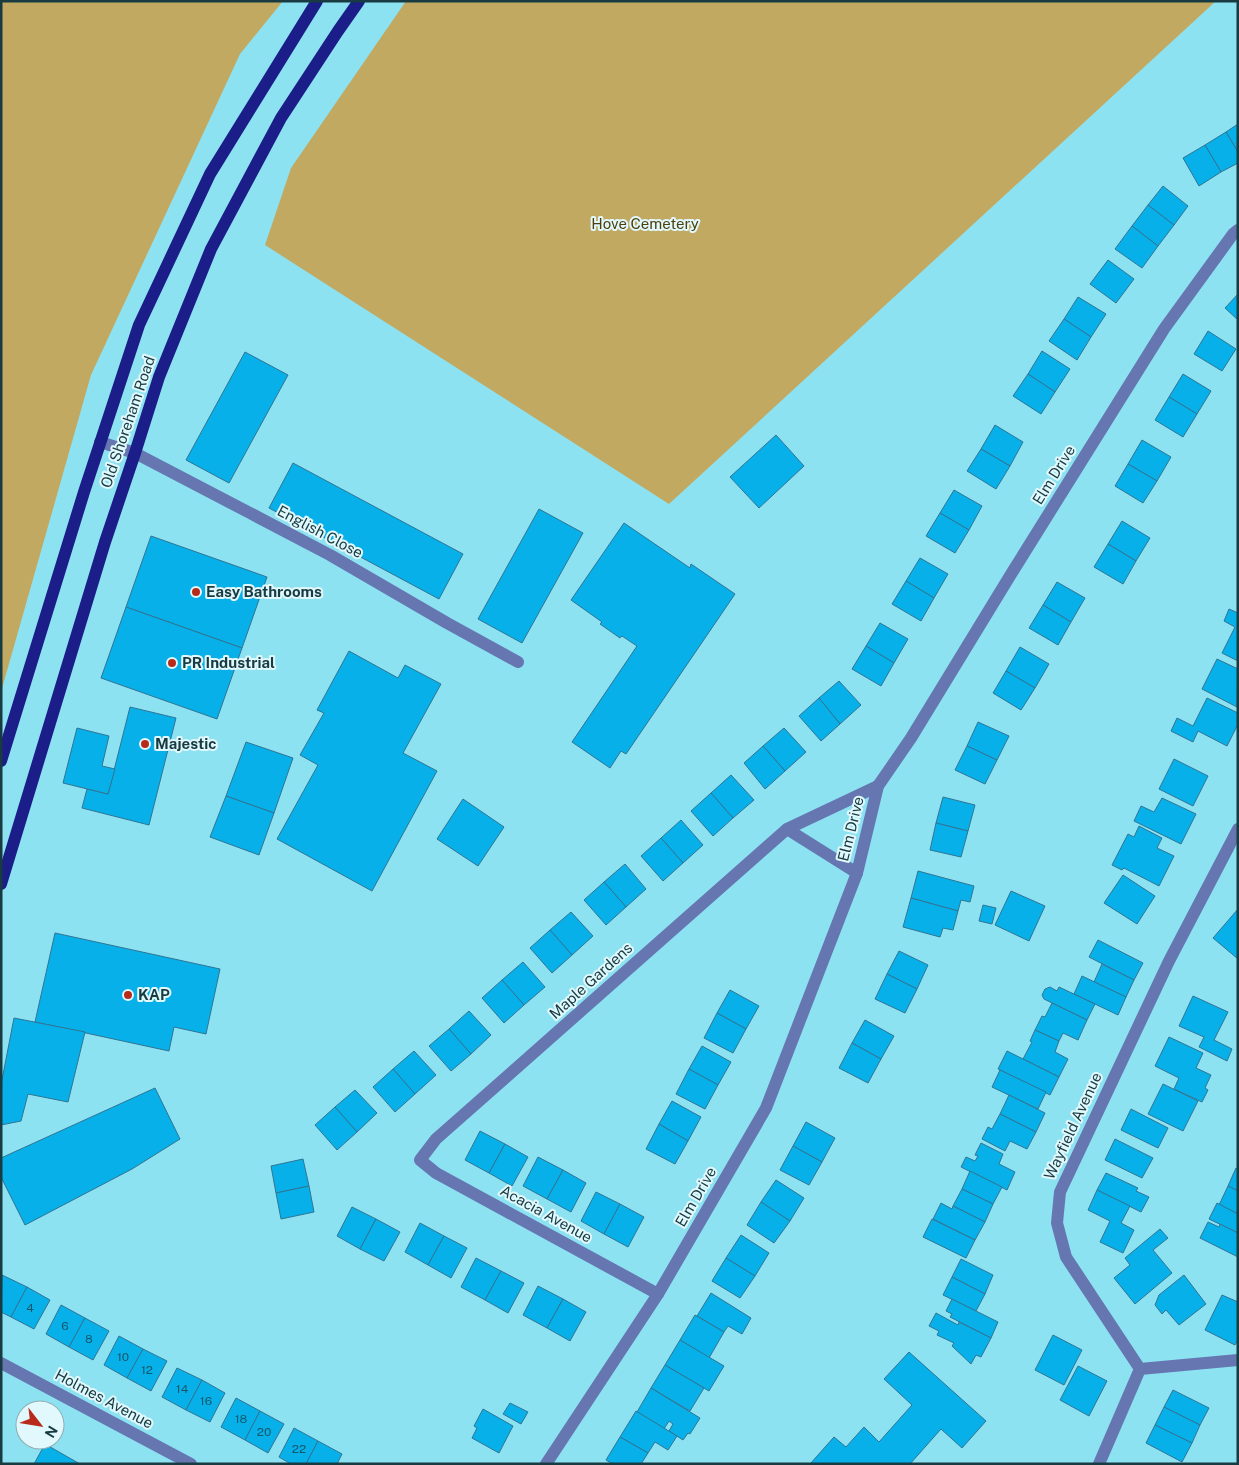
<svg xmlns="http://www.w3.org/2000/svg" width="1239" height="1465" font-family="'Public Sans',sans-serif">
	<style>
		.green { fill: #c2a961 }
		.building { fill: #08b0e9; stroke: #2f7594 }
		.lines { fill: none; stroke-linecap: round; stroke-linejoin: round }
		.minor { stroke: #6576b0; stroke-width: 12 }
		.major { stroke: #1b1d89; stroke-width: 12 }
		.poi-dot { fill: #b82b1a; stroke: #e1f8fd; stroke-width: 2 }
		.labels { text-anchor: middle; stroke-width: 4; stroke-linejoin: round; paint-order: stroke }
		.number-label { font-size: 12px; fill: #13586b }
		.park-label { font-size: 15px; fill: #4d3e0b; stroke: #e1f8fd }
		.street-label { font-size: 15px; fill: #173b41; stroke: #e1f8fd }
		.poi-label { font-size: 15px; font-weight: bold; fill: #173b41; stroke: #e1f8fd; text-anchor: start }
	</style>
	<rect width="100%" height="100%" fill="#8de2f2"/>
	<g class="green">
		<polygon points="1,1 283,1 240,54 91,375 1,692"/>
		<polygon points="406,1 1216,1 669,504 265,245 291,168"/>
	</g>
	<g class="building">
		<polygon points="1238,124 1238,152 1226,132"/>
		<polygon points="1226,132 1238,152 1238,163 1221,172 1205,145"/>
		<polygon points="1205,145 1221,172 1199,186 1183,158"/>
		<polygon points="1163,186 1188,206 1174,225 1148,205"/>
		<polygon points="1148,205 1174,225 1158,246 1132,226"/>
		<polygon points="1132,226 1158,246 1142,268 1115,249"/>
		<polygon points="1108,260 1134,279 1116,303 1090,284"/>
		<polygon points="1238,294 1238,320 1225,308"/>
		<polygon points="1078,297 1106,314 1091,337 1064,319"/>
		<polygon points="1064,319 1091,337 1077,360 1049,341"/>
		<polygon points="1208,331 1236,349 1222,371 1194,354"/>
		<polygon points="1042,351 1070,369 1055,392 1028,374"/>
		<polygon points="245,352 288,375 229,483 186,460"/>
		<polygon points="1028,374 1055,392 1041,414 1013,396"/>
		<polygon points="1183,374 1211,391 1197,414 1169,397"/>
		<polygon points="1169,397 1197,414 1183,437 1155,420"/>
		<polygon points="995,425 1023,442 1010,466 981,449"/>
		<polygon points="776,435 804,466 759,508 730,477"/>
		<polygon points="1142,440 1171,457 1157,481 1128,464"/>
		<polygon points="981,449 1010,466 996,489 967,471"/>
		<polygon points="293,463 463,554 439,599 269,508"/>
		<polygon points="1128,464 1157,481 1143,503 1115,486"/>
		<polygon points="954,490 982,506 969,530 940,513"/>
		<polygon points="539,509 583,533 522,643 478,619"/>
		<polygon points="940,513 969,530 955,553 926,536"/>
		<polygon points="1122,521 1150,538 1136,561 1108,544"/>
		<polygon points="624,523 690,568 691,564 735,594 626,754 621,751 610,768 572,742 637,646 622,636 620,638 600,624 602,622 571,600"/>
		<polygon points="151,536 267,577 242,648 126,607"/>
		<polygon points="1108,544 1136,561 1123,584 1094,567"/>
		<polygon points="920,558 948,574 934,598 906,581"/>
		<polygon points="906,581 934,598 921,621 892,604"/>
		<polygon points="1057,582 1085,598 1071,622 1043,605"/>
		<polygon points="1043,605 1071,622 1058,645 1029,628"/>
		<polygon points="126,607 242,648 217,719 101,678"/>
		<polygon points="1229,609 1238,613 1238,661 1222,653 1235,627 1224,621"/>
		<polygon points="880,623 908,639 894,663 866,646"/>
		<polygon points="866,646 894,663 881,686 852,669"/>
		<polygon points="1020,647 1049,664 1035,688 1006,671"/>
		<polygon points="349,651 398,678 405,665 441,684 403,753 437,771 372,891 277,839 318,765 300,755 324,713 317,710"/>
		<polygon points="1217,659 1238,669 1237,707 1202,689"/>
		<polygon points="1006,671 1035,688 1021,710 993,693"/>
		<polygon points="839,681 861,705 840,724 819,698"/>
		<polygon points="819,698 840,724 821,741 799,716"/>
		<polygon points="1207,698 1238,713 1238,724 1227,746 1198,731 1193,742 1171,731 1177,718 1193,726"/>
		<polygon points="130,707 176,718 149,825 82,808 87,789 108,794"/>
		<polygon points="978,722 1009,736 997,760 967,746"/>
		<polygon points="77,728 109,736 102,766 115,769 108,794 63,783"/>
		<polygon points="784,728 806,752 785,771 763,746"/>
		<polygon points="246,742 293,758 274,813 226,796"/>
		<polygon points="763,746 785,771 765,789 744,763"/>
		<polygon points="967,746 997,760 985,784 955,770"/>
		<polygon points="1174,759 1208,776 1193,806 1159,789"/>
		<polygon points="731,775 754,800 733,818 711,793"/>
		<polygon points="711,793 733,818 713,836 691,811"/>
		<polygon points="226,796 274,813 259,855 210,837"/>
		<polygon points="943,797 975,805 968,831 936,823"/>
		<polygon points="1162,798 1196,814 1181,844 1134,821 1141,806 1154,812"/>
		<polygon points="463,799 504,827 478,866 437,839"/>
		<polygon points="681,820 703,845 683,863 661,838"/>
		<polygon points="936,823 968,831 961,857 930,850"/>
		<polygon points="1139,826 1162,838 1157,848 1174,856 1159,886 1124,868 1122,870 1112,865 1128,834 1134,837"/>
		<polygon points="661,838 683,863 663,881 641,856"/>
		<polygon points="625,864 646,889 626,907 604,882"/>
		<polygon points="918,871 974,886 970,902 961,900 958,911 911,898"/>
		<polygon points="1123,875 1155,896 1137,924 1104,903"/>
		<polygon points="604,882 626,907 606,925 584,900"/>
		<polygon points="1011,891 1045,906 1029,941 995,925"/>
		<polygon points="911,898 958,911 953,930 943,928 940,937 903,927"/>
		<polygon points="983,905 996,908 992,924 979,921"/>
		<polygon points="1238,909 1238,959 1213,938"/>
		<polygon points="571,912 593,936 572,955 550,930"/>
		<polygon points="550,930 572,955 552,973 530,948"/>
		<polygon points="55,933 220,969 206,1034 174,1027 169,1051 35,1022"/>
		<polygon points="1098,940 1143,963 1134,980 1089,957"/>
		<polygon points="899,951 928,965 917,989 887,974"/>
		<polygon points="523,962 545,987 524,1005 502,980"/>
		<polygon points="1102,964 1134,980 1126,997 1094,982"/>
		<polygon points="887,974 917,989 905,1013 875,999"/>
		<polygon points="1082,976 1126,997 1118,1015 1074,994"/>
		<polygon points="502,980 524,1005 504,1023 482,998"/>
		<polygon points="1050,987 1057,991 1059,987 1095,1004 1087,1020 1044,999 1042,995 1045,989"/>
		<polygon points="730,990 759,1006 746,1029 717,1013"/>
		<polygon points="1193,996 1228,1012 1214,1040 1232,1049 1227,1061 1199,1047 1204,1037 1179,1026"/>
		<polygon points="1052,1003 1087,1020 1078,1040 1063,1033 1059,1041 1035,1030 1042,1016 1045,1017"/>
		<polygon points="469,1011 491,1035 471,1054 449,1029"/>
		<polygon points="717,1013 746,1029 733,1053 704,1038"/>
		<polygon points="14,1018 85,1032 68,1102 28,1094 21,1121 1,1125 1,1085"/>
		<polygon points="865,1020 894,1036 881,1059 852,1043"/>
		<polygon points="449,1029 471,1054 451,1071 429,1046"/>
		<polygon points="1035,1030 1059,1041 1055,1052 1068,1059 1059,1077 1023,1059 1032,1042 1030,1041"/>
		<polygon points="1169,1037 1203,1053 1196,1068 1211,1075 1205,1088 1208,1090 1202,1102 1174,1089 1179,1078 1155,1066"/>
		<polygon points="852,1043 881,1059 868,1083 839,1068"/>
		<polygon points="702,1046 731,1062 718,1085 689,1069"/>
		<polygon points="414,1051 436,1075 415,1094 393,1069"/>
		<polygon points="1007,1051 1059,1077 1050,1095 998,1069"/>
		<polygon points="393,1069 415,1094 395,1112 373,1087"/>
		<polygon points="689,1069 718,1085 705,1109 676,1094"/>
		<polygon points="1000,1070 1046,1092 1038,1109 992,1087"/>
		<polygon points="1163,1084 1198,1101 1183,1131 1148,1114"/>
		<polygon points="155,1088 180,1139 132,1169 25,1225 1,1177 1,1158"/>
		<polygon points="355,1090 377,1113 357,1132 335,1107"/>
		<polygon points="1009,1095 1045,1113 1036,1132 1000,1114"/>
		<polygon points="672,1101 701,1117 688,1141 659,1124"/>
		<polygon points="335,1107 357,1132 337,1150 315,1125"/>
		<polygon points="1131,1109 1168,1128 1158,1148 1121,1130"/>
		<polygon points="1000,1114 1036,1132 1027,1149 1010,1141 1005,1151 982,1139 988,1127 992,1129"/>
		<polygon points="806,1122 835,1138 822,1162 793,1146"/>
		<polygon points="659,1124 688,1141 675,1164 646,1149"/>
		<polygon points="480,1131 505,1144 489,1173 465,1160"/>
		<polygon points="1115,1139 1153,1158 1142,1178 1105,1160"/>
		<polygon points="981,1143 1003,1154 999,1164 1015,1172 1007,1190 961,1167 966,1157 975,1161 978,1156 975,1155"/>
		<polygon points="505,1144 528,1157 512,1186 489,1173"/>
		<polygon points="793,1146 822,1162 809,1185 780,1170"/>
		<polygon points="538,1157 563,1170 547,1199 523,1186"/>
		<polygon points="303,1159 309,1186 276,1193 271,1166"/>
		<polygon points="1236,1168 1238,1169 1238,1191 1228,1186"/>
		<polygon points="563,1170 586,1183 571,1212 547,1199"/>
		<polygon points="970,1171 1002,1187 993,1204 962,1189"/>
		<polygon points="1106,1173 1138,1188 1136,1191 1149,1197 1141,1212 1097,1190"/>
		<polygon points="776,1180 804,1198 790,1221 761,1202"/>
		<polygon points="309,1186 314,1212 281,1219 276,1193"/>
		<polygon points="1228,1186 1238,1191 1238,1214 1219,1205"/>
		<polygon points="962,1189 993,1204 985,1222 953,1206"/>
		<polygon points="1097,1190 1130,1206 1121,1223 1134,1230 1123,1253 1100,1242 1110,1221 1088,1210"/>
		<polygon points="596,1192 620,1204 604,1234 581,1221"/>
		<polygon points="761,1202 790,1221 774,1243 747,1225"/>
		<polygon points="941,1203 952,1209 953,1206 985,1222 975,1240 933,1219"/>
		<polygon points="1217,1203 1238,1214 1238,1233 1209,1219"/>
		<polygon points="620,1204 644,1217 628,1247 604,1234"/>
		<polygon points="352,1207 376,1219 360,1249 337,1236"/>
		<polygon points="376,1219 400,1232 384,1261 360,1249"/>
		<polygon points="932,1219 975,1240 966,1258 923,1237"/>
		<polygon points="1208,1222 1219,1227 1220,1224 1238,1233 1238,1257 1200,1238"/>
		<polygon points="420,1223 444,1236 428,1265 405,1252"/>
		<polygon points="1160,1229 1168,1238 1153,1250 1172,1273 1135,1304 1114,1278 1130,1265 1125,1258"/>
		<polygon points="741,1235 769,1253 755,1276 726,1258"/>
		<polygon points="444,1236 467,1248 451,1278 428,1265"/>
		<polygon points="476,1258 501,1271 485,1300 461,1287"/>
		<polygon points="726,1258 755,1276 740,1298 712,1281"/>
		<polygon points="961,1259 993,1275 985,1294 952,1277"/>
		<polygon points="501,1271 524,1283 508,1313 485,1300"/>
		<polygon points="2,1275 27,1287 11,1317 1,1312"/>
		<polygon points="1184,1275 1206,1304 1179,1325 1166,1310 1162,1314 1155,1305 1159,1295"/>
		<polygon points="952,1277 985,1294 976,1311 943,1295"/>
		<polygon points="538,1286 563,1299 547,1328 523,1315"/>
		<polygon points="27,1287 50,1300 34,1329 11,1317"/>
		<polygon points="711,1293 751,1318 742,1334 728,1326 724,1332 697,1316"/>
		<polygon points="1222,1295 1238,1302 1238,1340 1235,1345 1205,1330"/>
		<polygon points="563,1299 586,1312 570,1341 547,1328"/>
		<polygon points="952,1299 998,1322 991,1338 950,1317 952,1314 946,1311"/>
		<polygon points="61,1305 85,1318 69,1347 46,1334"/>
		<polygon points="936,1313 958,1325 959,1322 991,1338 981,1357 976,1355 971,1364 952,1346 954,1343 937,1335 939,1331 929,1326"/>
		<polygon points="695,1315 724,1332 709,1358 680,1340"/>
		<polygon points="85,1318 109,1331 93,1360 69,1347"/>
		<polygon points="1053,1335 1082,1350 1064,1385 1035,1370"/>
		<polygon points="119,1336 143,1349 127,1378 104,1365"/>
		<polygon points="680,1340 724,1366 709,1391 665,1365"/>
		<polygon points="143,1349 167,1361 151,1391 127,1378"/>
		<polygon points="909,1352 986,1421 962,1448 941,1429 910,1464 810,1464 834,1437 846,1447 864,1427 879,1442 912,1405 884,1379"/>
		<polygon points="665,1365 704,1388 690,1411 651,1388"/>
		<polygon points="1078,1366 1107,1381 1089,1416 1060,1400"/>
		<polygon points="177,1368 202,1380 186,1410 162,1397"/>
		<polygon points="202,1380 225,1393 210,1422 186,1410"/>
		<polygon points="651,1388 700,1418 690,1434 688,1433 683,1440 669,1431 673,1424 669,1421 664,1429 637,1412"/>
		<polygon points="1173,1390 1209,1408 1200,1425 1164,1407"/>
		<polygon points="236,1398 260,1411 245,1440 221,1427"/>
		<polygon points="510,1403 528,1412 521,1424 503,1414"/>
		<polygon points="1164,1407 1200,1425 1192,1443 1155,1425"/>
		<polygon points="483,1409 513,1426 499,1453 472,1438 477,1428 474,1426"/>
		<polygon points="260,1411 284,1424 268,1453 245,1440"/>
		<polygon points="636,1411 677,1436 668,1450 655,1442 648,1453 620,1437"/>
		<polygon points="1155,1425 1192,1443 1182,1462 1146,1443"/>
		<polygon points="294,1428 318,1441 306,1464 291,1464 279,1457"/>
		<polygon points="620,1437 648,1453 641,1464 613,1464 606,1460"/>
		<polygon points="318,1441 342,1454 337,1464 306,1464"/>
		<polygon points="45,1444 80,1464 34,1464"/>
	</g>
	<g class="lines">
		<g class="minor">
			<polyline points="100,442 135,453 250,513 330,555 447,623 518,662"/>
			<polyline points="787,829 857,873"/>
			<polyline points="658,1294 436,1173 420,1160 436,1139 787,829 878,786"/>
			<polyline points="1,1363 191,1464"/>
			<polyline points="1140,1369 1238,1360"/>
			<polyline points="546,1464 658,1294 766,1108 857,873 878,786 911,738 1013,571 1164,329 1233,234 1238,230"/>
			<polyline points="1099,1464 1140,1369 1066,1257 1057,1223 1060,1192 1169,961 1238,829"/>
		</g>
		<g class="major">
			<polyline points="1,761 84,492 139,325 210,174 317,1"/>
			<polyline points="1,884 105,542 135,453 159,377 211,249 281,118 338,31 359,1"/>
		</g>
	</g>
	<g class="poi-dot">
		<circle cx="196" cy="592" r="5"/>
		<circle cx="172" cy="663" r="5"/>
		<circle cx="145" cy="744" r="5"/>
		<circle cx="128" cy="995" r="5"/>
	</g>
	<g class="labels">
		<g class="number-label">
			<text x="30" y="1312">4</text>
			<text x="65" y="1330">6</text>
			<text x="89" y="1343">8</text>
			<text x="123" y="1361">10</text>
			<text x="147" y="1374">12</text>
			<text x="182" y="1393">14</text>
			<text x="206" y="1405">16</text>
			<text x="241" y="1423">18</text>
			<text x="264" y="1436">20</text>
			<text x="299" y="1453">22</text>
		</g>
		<g class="park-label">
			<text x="645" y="229">Hove Cemetery</text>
		</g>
		<g class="street-label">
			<text transform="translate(128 422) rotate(-71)" y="5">Old Shoreham Road</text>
			<text transform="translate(1054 475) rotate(-58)" y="5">Elm Drive</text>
			<text transform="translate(320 532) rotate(28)" y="5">English Close</text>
			<text transform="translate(851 829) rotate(-76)" y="5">Elm Drive</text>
			<text transform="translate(591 981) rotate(-42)" y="5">Maple Gardens</text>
			<text transform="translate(1073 1126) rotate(-65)" y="5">Wayfield Avenue</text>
			<text transform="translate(696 1197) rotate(-60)" y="5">Elm Drive</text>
			<text transform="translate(546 1214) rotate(29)" y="5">Acacia Avenue</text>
			<text transform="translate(104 1399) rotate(28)" y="5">Holmes Avenue</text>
		</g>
		<g class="poi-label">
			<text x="206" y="597">Easy Bathrooms</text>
			<text x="182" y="668">PR Industrial</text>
			<text x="155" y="749">Majestic</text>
			<text x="138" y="1000">KAP</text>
		</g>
	</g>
	<rect width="1239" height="1465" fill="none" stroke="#173b41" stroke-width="5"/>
	<g transform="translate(40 1425) rotate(121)"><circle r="24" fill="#e1f8fd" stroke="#90acb2"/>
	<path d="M0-4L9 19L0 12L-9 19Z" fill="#b82b1a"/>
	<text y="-8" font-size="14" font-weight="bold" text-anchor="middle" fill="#173b41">N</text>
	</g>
</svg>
